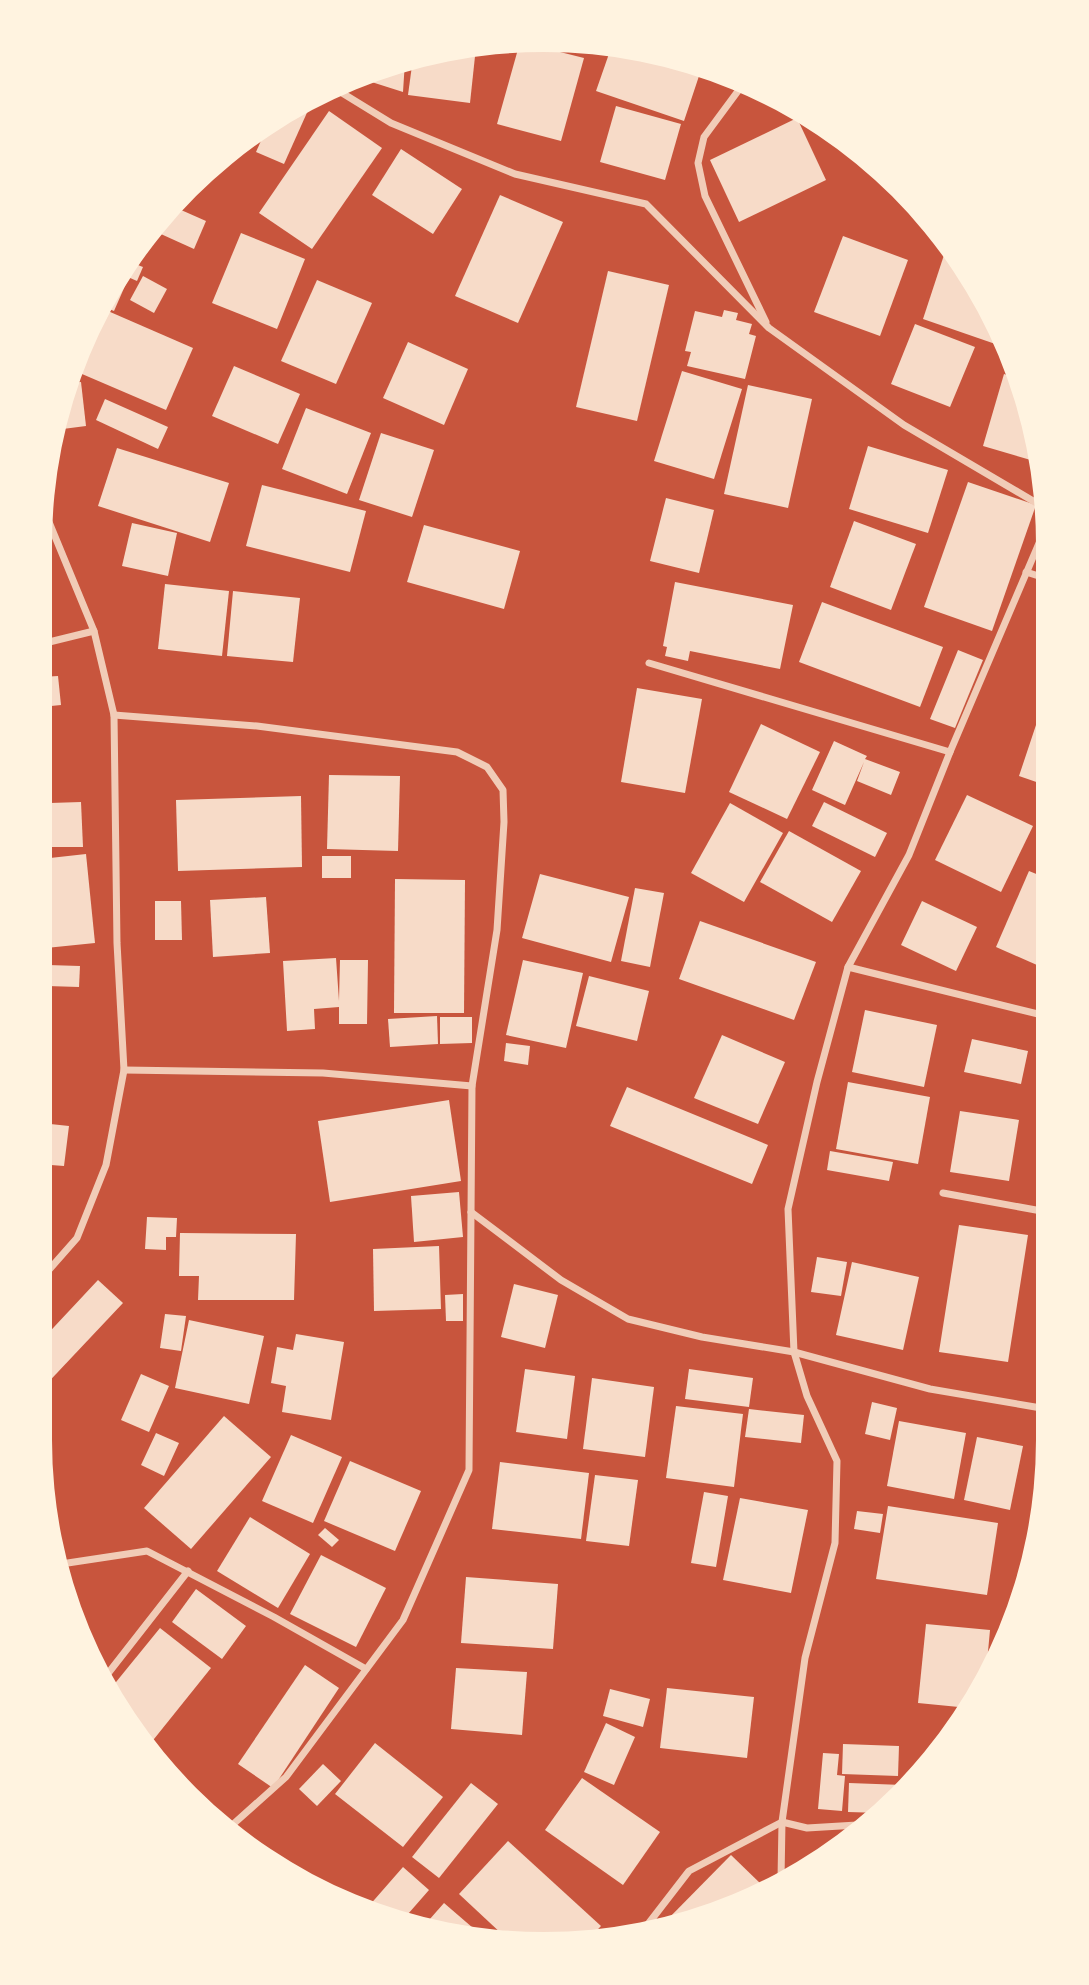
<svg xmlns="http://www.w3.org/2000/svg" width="1089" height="1985" font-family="'Golos Text',sans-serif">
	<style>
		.building { fill: #f7dbc8 }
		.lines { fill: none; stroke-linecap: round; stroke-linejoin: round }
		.minor { stroke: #f1ccb7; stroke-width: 7 }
	</style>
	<rect width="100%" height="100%" fill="#c8553d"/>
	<g class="building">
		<polygon points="520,42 584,58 561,141 497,124"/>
		<polygon points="476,47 470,103 408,95 413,58"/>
		<polygon points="611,48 699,76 684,121 596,91"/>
		<polygon points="405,61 403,92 359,78 373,73"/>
		<polygon points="314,97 284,164 256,152 268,125"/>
		<polygon points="616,106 681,124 665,180 600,162"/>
		<polygon points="329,111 382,148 312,249 259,213"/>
		<polygon points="797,118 826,180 739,222 710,160"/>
		<polygon points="401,149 462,189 433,234 372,195"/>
		<polygon points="500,195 563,222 518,323 455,296"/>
		<polygon points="172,206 206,221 194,249 152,230"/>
		<polygon points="241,233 305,259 277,329 212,303"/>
		<polygon points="843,236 908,260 880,336 814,312"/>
		<polygon points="944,255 961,261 964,265 1004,347 923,319"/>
		<polygon points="130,262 143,267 137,281 121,274"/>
		<polygon points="608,271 669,285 637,421 576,407"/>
		<polygon points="120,276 128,279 114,311 102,306 108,293"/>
		<polygon points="143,276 167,289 154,313 130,300"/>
		<polygon points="317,280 372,303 336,384 281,361"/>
		<polygon points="101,308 193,348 166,410 75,371"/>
		<polygon points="724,310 738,313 736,320 752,324 749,334 756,336 745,379 687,366 691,352 685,351 695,311 722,317"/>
		<polygon points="915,324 975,347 950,407 891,384"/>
		<polygon points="408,342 468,369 444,425 383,398"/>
		<polygon points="234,366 300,394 278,444 212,416"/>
		<polygon points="682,371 742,389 714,479 654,461"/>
		<polygon points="1004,374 1020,379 1022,382 1041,463 983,446"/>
		<polygon points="81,382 86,426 55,430 58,414 70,383"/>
		<polygon points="748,385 812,399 788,508 724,494"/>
		<polygon points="105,399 168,427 158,449 96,420"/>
		<polygon points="306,408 371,433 347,494 282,469"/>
		<polygon points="381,433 434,450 412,517 359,500"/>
		<polygon points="868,446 948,470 928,533 849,509"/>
		<polygon points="117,448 229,483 210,542 98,506"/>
		<polygon points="968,482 1036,505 992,631 924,607"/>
		<polygon points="262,485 366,511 350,572 246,546"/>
		<polygon points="666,498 714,510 699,573 650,561"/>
		<polygon points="854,521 916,544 891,610 830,587"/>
		<polygon points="132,523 177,533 168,576 122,566"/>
		<polygon points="424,525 520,551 504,609 407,582"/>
		<polygon points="675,582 793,605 780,669 690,651 688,661 665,656 667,647 663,646"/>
		<polygon points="165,584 229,591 222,656 158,649"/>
		<polygon points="233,591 300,598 293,662 227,656"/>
		<polygon points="822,602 943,647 920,707 799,662"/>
		<polygon points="958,650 983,660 955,728 930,719"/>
		<polygon points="1044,671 1045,672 1045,701 1038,699"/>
		<polygon points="58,676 61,705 41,707 41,677"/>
		<polygon points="637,688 702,699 685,793 621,782"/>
		<polygon points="1040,713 1045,715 1045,785 1019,776"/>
		<polygon points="761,724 820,752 787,819 729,792"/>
		<polygon points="834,741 867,756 865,759 900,772 891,795 857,781 864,762 845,805 812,790"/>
		<polygon points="329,775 400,776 398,851 327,849"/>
		<polygon points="967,795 1033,826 1001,892 935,860"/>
		<polygon points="301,796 302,867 178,871 176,800"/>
		<polygon points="81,802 83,847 51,847 50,803"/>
		<polygon points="824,802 887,833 875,857 812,826"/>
		<polygon points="730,803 783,833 744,902 691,873"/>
		<polygon points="789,831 861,871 832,922 760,882"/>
		<polygon points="86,854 95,943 46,948 41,905 41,859"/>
		<rect x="322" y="856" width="29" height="22"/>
		<polygon points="1029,871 1046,878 1046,969 996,947"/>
		<polygon points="540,874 629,897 611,962 522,938"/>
		<polygon points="395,879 465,880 464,1013 394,1013"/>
		<polygon points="635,888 664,893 650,967 621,961"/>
		<polygon points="266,897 270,953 213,957 210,900"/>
		<polygon points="155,901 181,901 182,940 155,940"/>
		<polygon points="922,901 977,927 956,971 901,945"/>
		<polygon points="700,921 816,962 794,1020 679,979"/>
		<polygon points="336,958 339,1001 340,960 368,960 367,1024 339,1024 339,1007 314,1009 315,1029 287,1031 283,961"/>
		<polygon points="523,960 583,973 566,1048 506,1035"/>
		<polygon points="48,965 80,966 79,987 47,986"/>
		<polygon points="589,976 649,991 637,1041 576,1026"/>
		<polygon points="865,1010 937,1025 924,1087 852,1072"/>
		<polygon points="437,1016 438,1044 390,1047 388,1019"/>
		<polygon points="440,1017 472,1017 472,1043 440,1044"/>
		<polygon points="722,1035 785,1062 758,1124 694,1098"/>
		<polygon points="972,1039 1028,1051 1021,1084 964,1072"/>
		<polygon points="506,1043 530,1046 528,1065 504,1061"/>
		<polygon points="848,1082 930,1097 918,1164 836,1149"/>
		<polygon points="627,1087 768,1145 752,1184 610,1126"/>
		<polygon points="1045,1091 1046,1091 1047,1126 1038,1124"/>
		<polygon points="449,1100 461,1181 330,1202 318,1121"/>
		<polygon points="960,1111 1019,1120 1009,1181 950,1172"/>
		<polygon points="41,1123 69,1126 64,1166 51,1165 47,1193 41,1192"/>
		<polygon points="830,1151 893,1162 889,1181 827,1170"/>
		<polygon points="459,1192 463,1237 414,1242 411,1196"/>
		<polygon points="147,1217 177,1218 176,1237 166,1237 166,1250 145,1249"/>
		<polygon points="959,1225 1028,1235 1008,1362 939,1352"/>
		<polygon points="180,1233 296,1234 294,1300 198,1300 199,1276 179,1276"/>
		<polygon points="439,1246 441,1309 374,1311 373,1249"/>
		<polygon points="817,1257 847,1262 841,1296 811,1292"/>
		<polygon points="852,1262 919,1277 903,1350 836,1335"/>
		<polygon points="98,1280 123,1303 40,1391 40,1342"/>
		<polygon points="514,1284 558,1295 545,1348 501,1337"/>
		<polygon points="463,1294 463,1321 446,1321 445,1295"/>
		<polygon points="165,1314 186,1316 181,1351 160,1348"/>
		<polygon points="189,1320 264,1336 249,1404 175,1388"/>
		<polygon points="296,1334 344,1342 331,1420 282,1412 286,1386 271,1383 277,1347 293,1350"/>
		<polygon points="525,1369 575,1376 567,1439 516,1432"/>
		<polygon points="689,1369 753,1378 749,1407 685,1399"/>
		<polygon points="141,1374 169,1386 149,1432 121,1420"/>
		<polygon points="592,1378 654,1387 645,1457 583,1449"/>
		<polygon points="872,1402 897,1408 890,1440 865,1434"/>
		<polygon points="676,1406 743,1414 734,1487 666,1478"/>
		<polygon points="749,1409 804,1415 801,1443 745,1437"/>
		<polygon points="224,1416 271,1457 191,1549 144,1508"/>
		<polygon points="899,1421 966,1433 954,1499 887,1486"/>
		<polygon points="156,1433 179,1443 164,1476 141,1465"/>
		<polygon points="291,1435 342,1457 313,1523 262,1501"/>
		<polygon points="977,1437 1023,1446 1010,1510 964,1500"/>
		<polygon points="350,1461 421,1491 395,1551 324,1521"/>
		<polygon points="500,1462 589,1473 581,1539 492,1529"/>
		<polygon points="595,1475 638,1480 629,1546 586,1541"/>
		<polygon points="704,1492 728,1496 716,1567 691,1563"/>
		<polygon points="740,1498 808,1510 791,1593 723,1580"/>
		<polygon points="888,1506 998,1523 987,1595 876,1579"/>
		<polygon points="857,1511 883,1514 880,1533 854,1529"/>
		<polygon points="250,1517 310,1554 278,1608 217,1571"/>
		<polygon points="325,1528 339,1540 332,1547 318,1535"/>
		<polygon points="321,1555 386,1588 356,1647 290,1614"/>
		<polygon points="466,1577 558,1584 553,1649 461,1643"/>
		<polygon points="196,1589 246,1626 222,1659 172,1622"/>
		<polygon points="926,1624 990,1630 985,1684 981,1692 969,1708 918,1703"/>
		<polygon points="160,1628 211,1668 146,1749 112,1687"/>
		<polygon points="305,1665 339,1688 273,1788 238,1764"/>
		<polygon points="456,1668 527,1672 522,1735 451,1729"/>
		<polygon points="667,1688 754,1697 747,1758 660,1748"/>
		<polygon points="610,1689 650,1699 643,1727 603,1716"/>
		<polygon points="606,1723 635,1737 614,1785 584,1772"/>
		<polygon points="375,1743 443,1797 403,1847 335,1794"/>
		<polygon points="843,1744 899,1746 898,1776 842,1774"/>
		<polygon points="823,1753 839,1754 837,1775 845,1776 842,1811 818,1809"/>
		<polygon points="323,1764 341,1781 317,1806 299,1789"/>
		<polygon points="582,1778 660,1832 623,1885 545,1830"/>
		<polygon points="471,1783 498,1804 439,1878 412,1857"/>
		<polygon points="849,1783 903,1785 903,1788 882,1813 848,1812"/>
		<polygon points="508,1841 601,1926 586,1942 578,1944 504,1936 459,1894"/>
		<polygon points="731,1855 766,1889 738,1906 663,1924"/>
		<polygon points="403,1867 429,1890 401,1922 368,1907"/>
		<polygon points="444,1903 480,1934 422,1928"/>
	</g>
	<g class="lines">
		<g class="minor">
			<polyline points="741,83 738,91 704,137 698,163 705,196 766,322"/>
			<polyline points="334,88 391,123 515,174 646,204 769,328 904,425 1045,508"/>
			<polyline points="1026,572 1045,578"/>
			<polyline points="41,644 94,631"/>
			<polyline points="649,663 950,752"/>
			<polyline points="114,715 257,726 457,752 487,767 503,790 504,822 497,930 472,1086 469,1470 403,1620 286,1777 230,1827"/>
			<polyline points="848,967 1046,1016"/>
			<polyline points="124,1070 323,1073 472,1086"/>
			<polyline points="943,1193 1047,1212"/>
			<polyline points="471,1212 561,1280 628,1319 702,1337 794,1352 930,1389 1047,1409"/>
			<polyline points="40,1280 77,1238 106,1165 124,1070 117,943 114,715 94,631 42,505"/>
			<polyline points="61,1564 147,1551 274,1617 366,1669"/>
			<polyline points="1017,1605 1043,1499"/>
			<polyline points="106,1676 188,1571"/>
			<polyline points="781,1879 782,1822 805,1658 835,1543 837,1461 807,1396 794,1352 788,1209 817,1082 848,967 909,855 950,752 1045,529"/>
			<polyline points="645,1928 689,1871 782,1822 807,1828 857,1825 864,1828"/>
		</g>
	</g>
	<path d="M0 0H1089V1985H0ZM544 52H544A492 492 0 0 1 1036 544V1440A492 492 0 0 1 544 1932H544A492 492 0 0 1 52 1440V544A492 492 0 0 1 544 52Z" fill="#fff3e0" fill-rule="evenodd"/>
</svg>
